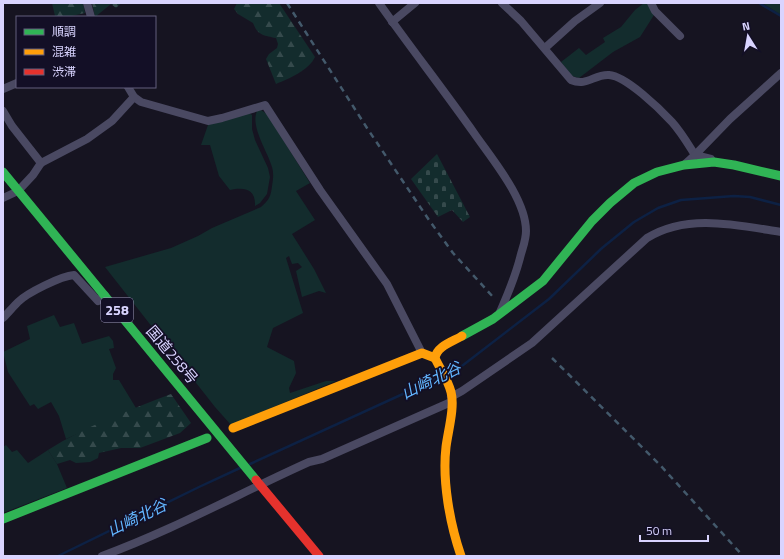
<svg xmlns="http://www.w3.org/2000/svg" width="784" height="559" font-family="'Titillium Web','Noto Sans JP',sans-serif">
	<style>
		.green { fill: #132c2d }
		.forest { fill: url(#forest-firs) }
		.cemetery { fill: url(#cemetery-stones) }
		.lines { fill: none; stroke-linecap: round; stroke-linejoin: round }
		.stream { stroke: #0d2144; stroke-width: 2.5 }
		.street { stroke: #4a4962; stroke-width: 8 }
		.fast { stroke: #30b455; stroke-width: 9 }
		.slow { stroke: #ff9f0a; stroke-width: 9 }
		.jam { stroke: #e5322d; stroke-width: 9 }
		.rail { stroke: #43596b; stroke-width: 2.5; stroke-dasharray: 6 5; stroke-linecap: butt }
		.labels { text-anchor: middle; stroke-width: 3.5; stroke-linejoin: round; paint-order: stroke }
		.shield { fill: #130f26; stroke: #9e99be; stroke-width: 1 }
		.shield-label { font-size: 14px; font-weight: bold; fill: #d9d4ff }
		.street-label { font-size: 15px; fill: #d9d4ff; stroke: #130f26 }
		.water-label { font-size: 16px; font-style: italic; fill: #62b6ff; stroke: #130f26 }
	</style>
	<defs>
		<pattern id="forest-firs" width="22" height="20" patternUnits="userSpaceOnUse"><rect width="22" height="20" fill="#132c2d"/><path d="M5 1l3.5 6h-7zM16 11l3.5 6h-7z" fill="#354a4c"/></pattern>
		<pattern id="cemetery-stones" width="16" height="16" patternUnits="userSpaceOnUse"><rect width="16" height="16" fill="#132c2d"/><path d="M2 7V4a2 2 0 0 1 4 0v3zM10 15v-3a2 2 0 0 1 4 0v3z" fill="#354a4c"/></pattern>
	</defs>
	<rect width="100%" height="100%" fill="#161421"/>
	<g class="green">
		<polygon points="644,3 647,3 654,15 640,37 613,52 579,78 572,76 561,62 579,48 586,55 605,42 603,38 621,27 635,10"/>
		<polygon points="762,3 781,3 781,15"/>
		<path d="M261 110 267 114 310 183 296 191 315 220 292 234 314 269 326 293 319 291 302 297 296 271 302 267 298 263 292 264 289 256 286 258 303 313 273 328 267 347 294 361 296 373 289 388 290 393 326 381H336L231 425 215 407 105 267 171 248 198 236 212 228 261 207C269 200 271 196 272 186 273 180 274 174 272 167 268 152 250 127 257 111Z"/>
		<path d="M249 113 252 115V129L255 140 268 168 270 177 267 194 260 203 255 206C256 188 243 187 230 190L219 176 210 145H201L208 125Z"/>
		<polygon points="54,315 60,327 74,323 82,344 109,336 113,341 114,348 109,349 116,368 113,374 113,380 119,380 136,408 66,439 59,416 51,402 38,409 34,404 30,406 8,372 3,352 30,339 27,326"/>
		<polygon points="6,445 12,452 17,450 28,463 48,450 57,464 67,488 3,513 3,447"/>
	</g>
	<g class="forest">
		<polygon points="52,3 83,3 85,13 67,17 57,17 55,16"/>
		<polygon points="92,3 121,3 116,8 111,4 95,17"/>
		<path d="M237 3H279L315 57C308 71 290 78 276 84L266 59 269 54 277 48 278 44 276 38C264 35 258 36 253 23L238 14 234 9Z"/>
		<path d="M171 394 191 423 180 433 140 448H121L99 453 98 458 90 462 76 463 70 460 57 464 48 450C86 426 129 410 171 394Z"/>
	</g>
	<polygon class="cemetery" points="437,154 470,217 463,222 452,210 438,217 411,179"/>
	<g class="lines">
		<g class="stream">
			<polyline points="759,3 781,16"/>
			<polyline points="446,374 458,369 549,299 602,248 634,222 658,208 681,200 734,196 750,197 781,205"/>
			<polyline points="250,464 440,377"/>
			<polyline points="58,556 199,487 240,468"/>
		</g>
		<g class="street">
			<polyline points="87,3 91,17"/>
			<path d="M379 3C410 47 443 89 474 133 492 159 526 199 526 231 526 241 522 249 520 258 515 277 508 294 500 312"/>
			<path d="M502 3 521 21 571 80C587 87 594 74 609 75 626 76 660 109 672 122 681 132 688 144 695 155L684 165"/>
			<polyline points="651,3 655,11 680,36"/>
			<polyline points="392,22 415,3"/>
			<polyline points="545,48 575,21 600,3"/>
			<polyline points="128,87 134,97 141,102 208,121 222,118 265,105 320,190 387,284 422,353"/>
			<polyline points="3,89 17,83"/>
			<polyline points="3,111 12,126 41,163"/>
			<polyline points="713,162 711,159 695,155 730,119 781,73"/>
			<polyline points="3,198 18,191 33,175 41,163 87,139 112,121 134,97"/>
			<path d="M3 318C8 313 13 307 18 302 27 293 61 276 74 275L98 301 105 295"/>
			<path d="M451 397 462 391 532 343 647 238C687 213 737 225 781 232"/>
			<path d="M102 556C173 530 240 493 309 462L322 459 451 402"/>
		</g>
		<g class="fast">
			<polyline points="3,172 256,480"/>
			<polyline points="462,336 493,319 543,281 592,221 610,203 634,183 657,172 684,165 714,162 734,165 781,176"/>
			<polyline points="3,519 207,438"/>
		</g>
		<g class="slow">
			<polyline points="233,428 422,353 435,358"/>
			<path d="M461 556C450 524 442 481 446 447 448 431 455 407 451 392 448 380 440 369 435 358 437 346 452 342 462 336"/>
		</g>
		<polyline class="jam" points="256,480 319,556"/>
		<g class="rail">
			<polyline points="287,3 367,128 429,220 453,253 494,298"/>
			<polyline points="552,358 661,466 743,556"/>
		</g>
	</g>
	<g class="labels">
		<rect class="shield" x="101" y="298" width="32" height="24" rx="3"/>
		<g class="shield-label">
			<text x="117" y="315">258</text>
		</g>
		<g class="street-label">
			<text transform="translate(172 355) rotate(50)" y="5">国道258号</text>
		</g>
		<g class="water-label">
			<text transform="translate(431 380) rotate(-26)" y="6">山崎北谷</text>
			<text transform="translate(137 517) rotate(-26)" y="6">山崎北谷</text>
		</g>
	</g>
	<rect width="784" height="559" fill="none" stroke="#d9d4ff" stroke-width="8"/>
	<rect x="16" y="16" width="140" height="72" fill="#130f26" stroke="#625e7d"/>
	<rect x="24" y="29" width="20" height="6" fill="#30b455" stroke="#625e7d"/>
	<text x="52" y="36" font-size="12" fill="#d9d4ff">順調</text>
	<rect x="24" y="49" width="20" height="6" fill="#ff9f0a" stroke="#625e7d"/>
	<text x="52" y="56" font-size="12" fill="#d9d4ff">混雑</text>
	<rect x="24" y="69" width="20" height="6" fill="#e5322d" stroke="#625e7d"/>
	<text x="52" y="76" font-size="12" fill="#d9d4ff">渋滞</text>
	<g transform="translate(748 36) rotate(349)" stroke="#130f26" stroke-width="3" paint-order="stroke">
	<path d="M0-3L7 15L0 10L-7 15Z" fill="#d9d4ff"/>
	<text y="-6" font-size="11" font-weight="bold" text-anchor="middle" fill="#d9d4ff">N</text>
	</g>
	<path d="M640 535v6h68v-6" fill="none" stroke="#d9d4ff" stroke-width="2"/>
	<text x="646" y="535" font-size="12" fill="#d9d4ff" stroke="#130f26" stroke-width="3" paint-order="stroke">50 m</text>
</svg>
